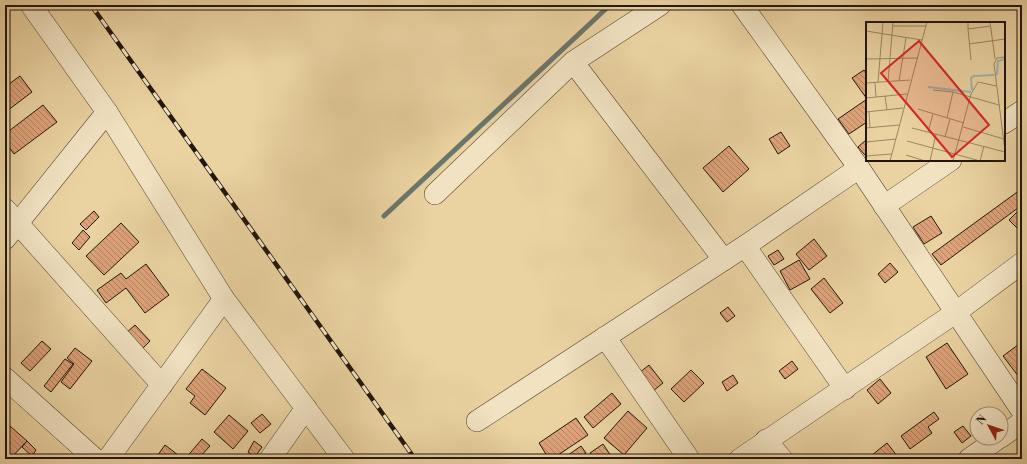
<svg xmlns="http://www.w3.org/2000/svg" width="1027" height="464" font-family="'Libre Bodoni',serif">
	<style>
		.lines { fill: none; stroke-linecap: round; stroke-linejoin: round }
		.stream { stroke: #6a766d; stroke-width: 5 }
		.building { fill: url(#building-back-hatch); stroke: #22160c }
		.minor-casing { stroke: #544531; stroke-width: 22 }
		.minor { stroke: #f1e2c2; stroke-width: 21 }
		.rail-casing { stroke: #22160c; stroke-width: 4.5 }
		.rail { stroke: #f1e2c2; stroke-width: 3; stroke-dasharray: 9; stroke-linecap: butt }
		.inset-river { fill: none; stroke: #9ab6ae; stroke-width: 2 }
		.inset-road { fill: none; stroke: #9a8765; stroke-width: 1 }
		.view { fill: #d62828; fill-opacity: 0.15; stroke: #d62828; stroke-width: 2 }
		.inset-edge { fill: none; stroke: #22160c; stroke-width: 2 }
	</style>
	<defs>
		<pattern id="building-back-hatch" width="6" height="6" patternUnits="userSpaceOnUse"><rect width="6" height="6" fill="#dda279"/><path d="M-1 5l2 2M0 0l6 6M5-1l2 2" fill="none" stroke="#b38362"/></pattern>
	</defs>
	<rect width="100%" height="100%" fill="#ead2a1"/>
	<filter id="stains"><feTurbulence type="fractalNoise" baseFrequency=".005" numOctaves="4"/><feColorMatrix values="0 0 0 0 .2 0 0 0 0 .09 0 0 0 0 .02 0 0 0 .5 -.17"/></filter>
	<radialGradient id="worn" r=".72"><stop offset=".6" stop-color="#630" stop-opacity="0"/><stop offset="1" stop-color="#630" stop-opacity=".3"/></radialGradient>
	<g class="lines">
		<polyline class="stream" points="384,216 610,5"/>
	</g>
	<g class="building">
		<polygon points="864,70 867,74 867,122 849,134 838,119 867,99 852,78"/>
		<polygon points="20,76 32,92 7,111 5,108 5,87"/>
		<polygon points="43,105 57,122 14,154 5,142 5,134"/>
		<polygon points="781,132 790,146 778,154 769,139"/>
		<polygon points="867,139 867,154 865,155 858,147"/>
		<polygon points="729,146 749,169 723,192 703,168"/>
		<polygon points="1020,190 1022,193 1022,205 941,265 932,254"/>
		<polygon points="94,211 99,217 86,230 80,224"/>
		<polygon points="1017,212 1022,218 1022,225 1018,229 1009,220"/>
		<polygon points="931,216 942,233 924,244 913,227"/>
		<polygon points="121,223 139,242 104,275 86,256"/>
		<polygon points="83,230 90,237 79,250 72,243"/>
		<polygon points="814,239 827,256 809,270 796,254"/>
		<polygon points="778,250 784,259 774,265 768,256"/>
		<polygon points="799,260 810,279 790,290 780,271"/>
		<polygon points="890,263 898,272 885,283 878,274"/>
		<polygon points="146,264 169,295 145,313 126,288 106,303 97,290 121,273 126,279"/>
		<polygon points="824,278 843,303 830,313 811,289"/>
		<polygon points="728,307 735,316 727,322 720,313"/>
		<polygon points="135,325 150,341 140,351 125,334"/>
		<polygon points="42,341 51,349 30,371 21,363"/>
		<polygon points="1022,342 1022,381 1003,356"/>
		<polygon points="947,343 968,374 946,389 926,357"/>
		<polygon points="75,348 92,361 70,389 61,382 74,364 67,358"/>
		<polygon points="65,359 73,364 51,392 44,386"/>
		<polygon points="792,361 798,369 785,379 779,371"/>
		<polygon points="649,365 663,383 653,391 639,373"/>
		<polygon points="202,369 226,388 205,415 190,403 195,396 186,389"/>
		<polygon points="691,370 704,383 684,402 671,389"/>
		<polygon points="733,375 738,383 727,391 722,382"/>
		<polygon points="880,379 891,393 878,404 867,390"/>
		<polygon points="612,393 621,404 593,428 584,417"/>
		<polygon points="628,411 647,428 624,455 604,438"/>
		<polygon points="934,412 939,419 928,427 932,433 910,449 901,436"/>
		<polygon points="262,414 271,424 260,433 251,423"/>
		<polygon points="229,415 248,431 233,449 214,432"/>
		<polygon points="576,418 588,435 552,459 549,459 539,443"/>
		<polygon points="10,426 27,441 10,459 5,459 5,432"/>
		<polygon points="963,426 971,436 962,443 954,432"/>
		<polygon points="202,439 210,446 198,459 185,459"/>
		<polygon points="27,441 36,450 32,456 22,447"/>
		<polygon points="254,441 262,447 255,457 248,452"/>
		<polygon points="887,443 898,457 896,459 867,459"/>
		<polygon points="603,444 613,459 594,459 590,453"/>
		<polygon points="165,445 178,455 175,459 155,459"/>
		<polygon points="581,446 586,453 577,459 565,459 564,458"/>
	</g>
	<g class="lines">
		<g class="minor-casing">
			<g id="minor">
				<polyline points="31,5 107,112 224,299 344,459"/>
				<polyline points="742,5 859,168 1022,411"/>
				<polyline points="573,62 724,260"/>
				<polyline points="1004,123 1022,111"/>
				<polyline points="435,194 573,62 660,5"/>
				<polyline points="884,206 951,160"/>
				<polyline points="5,209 162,385"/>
				<polyline points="5,239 107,112"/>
				<polyline points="745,246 845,389"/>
				<polyline points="605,337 689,459"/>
				<polyline points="5,378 95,459"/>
				<polyline points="477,421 745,246 859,168"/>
				<polyline points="1001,437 1022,422"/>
				<polyline points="766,440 782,459"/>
				<polyline points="108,459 224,299"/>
				<polyline points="270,459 306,408"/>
				<polyline points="740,459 955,313 1022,263"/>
				<polyline points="969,459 999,438"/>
			</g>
		</g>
		<use href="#minor" class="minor"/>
		<g class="rail-casing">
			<polyline id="rail" points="91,5 415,459"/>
		</g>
		<use href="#rail" class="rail"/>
	</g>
	<g transform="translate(866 22)">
		<rect width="139" height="139" fill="#ead2a1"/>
		<path class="inset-river" d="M131 53 132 39 139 37M62 65 105 70M106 68 105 56 108 54 128 53"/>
		<path class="inset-road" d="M102 0V7L125 4M124 0 129 37M27 4H60M102 7 105 38M0 9 56 18M103 22 139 17M139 35 131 36 128 42 139 129M0 37 51 36M33 59 40 16M12 60 17 0M22 60 27 0M0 61 44 58M9 61 10 75M67 68 87 70 133 83M19 74 21 88M0 76 41 72M52 87 98 101M0 90 37 86M3 90 4 106M81 96 87 70M97 105 138 117M0 106 33 103M46 106 139 130M62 110 67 92M79 115 84 97M41 119 114 139M0 120 30 117M40 133 59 139M0 134 26 132M24 139 61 0M64 139 70 112M87 139 105 72 112 60 130 64M114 139 118 124"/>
		<path class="view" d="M53 19 123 103 86 135 15 51Z"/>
		<rect width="139" height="139" class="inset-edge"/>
	</g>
	<rect width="1027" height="464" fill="none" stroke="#ead2a1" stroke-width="20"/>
	<rect x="6" y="6" width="1015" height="452" fill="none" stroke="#22160c" stroke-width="2"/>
	<rect x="10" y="10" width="1007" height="444" fill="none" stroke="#22160c"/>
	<g transform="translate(989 426) rotate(310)"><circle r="19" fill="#f1e2c2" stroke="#9e9079"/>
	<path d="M0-3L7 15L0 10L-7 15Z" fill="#8f2418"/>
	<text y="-6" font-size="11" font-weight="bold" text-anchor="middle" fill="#22160c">N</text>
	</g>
	<rect width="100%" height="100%" filter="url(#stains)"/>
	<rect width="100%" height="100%" fill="url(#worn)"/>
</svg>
